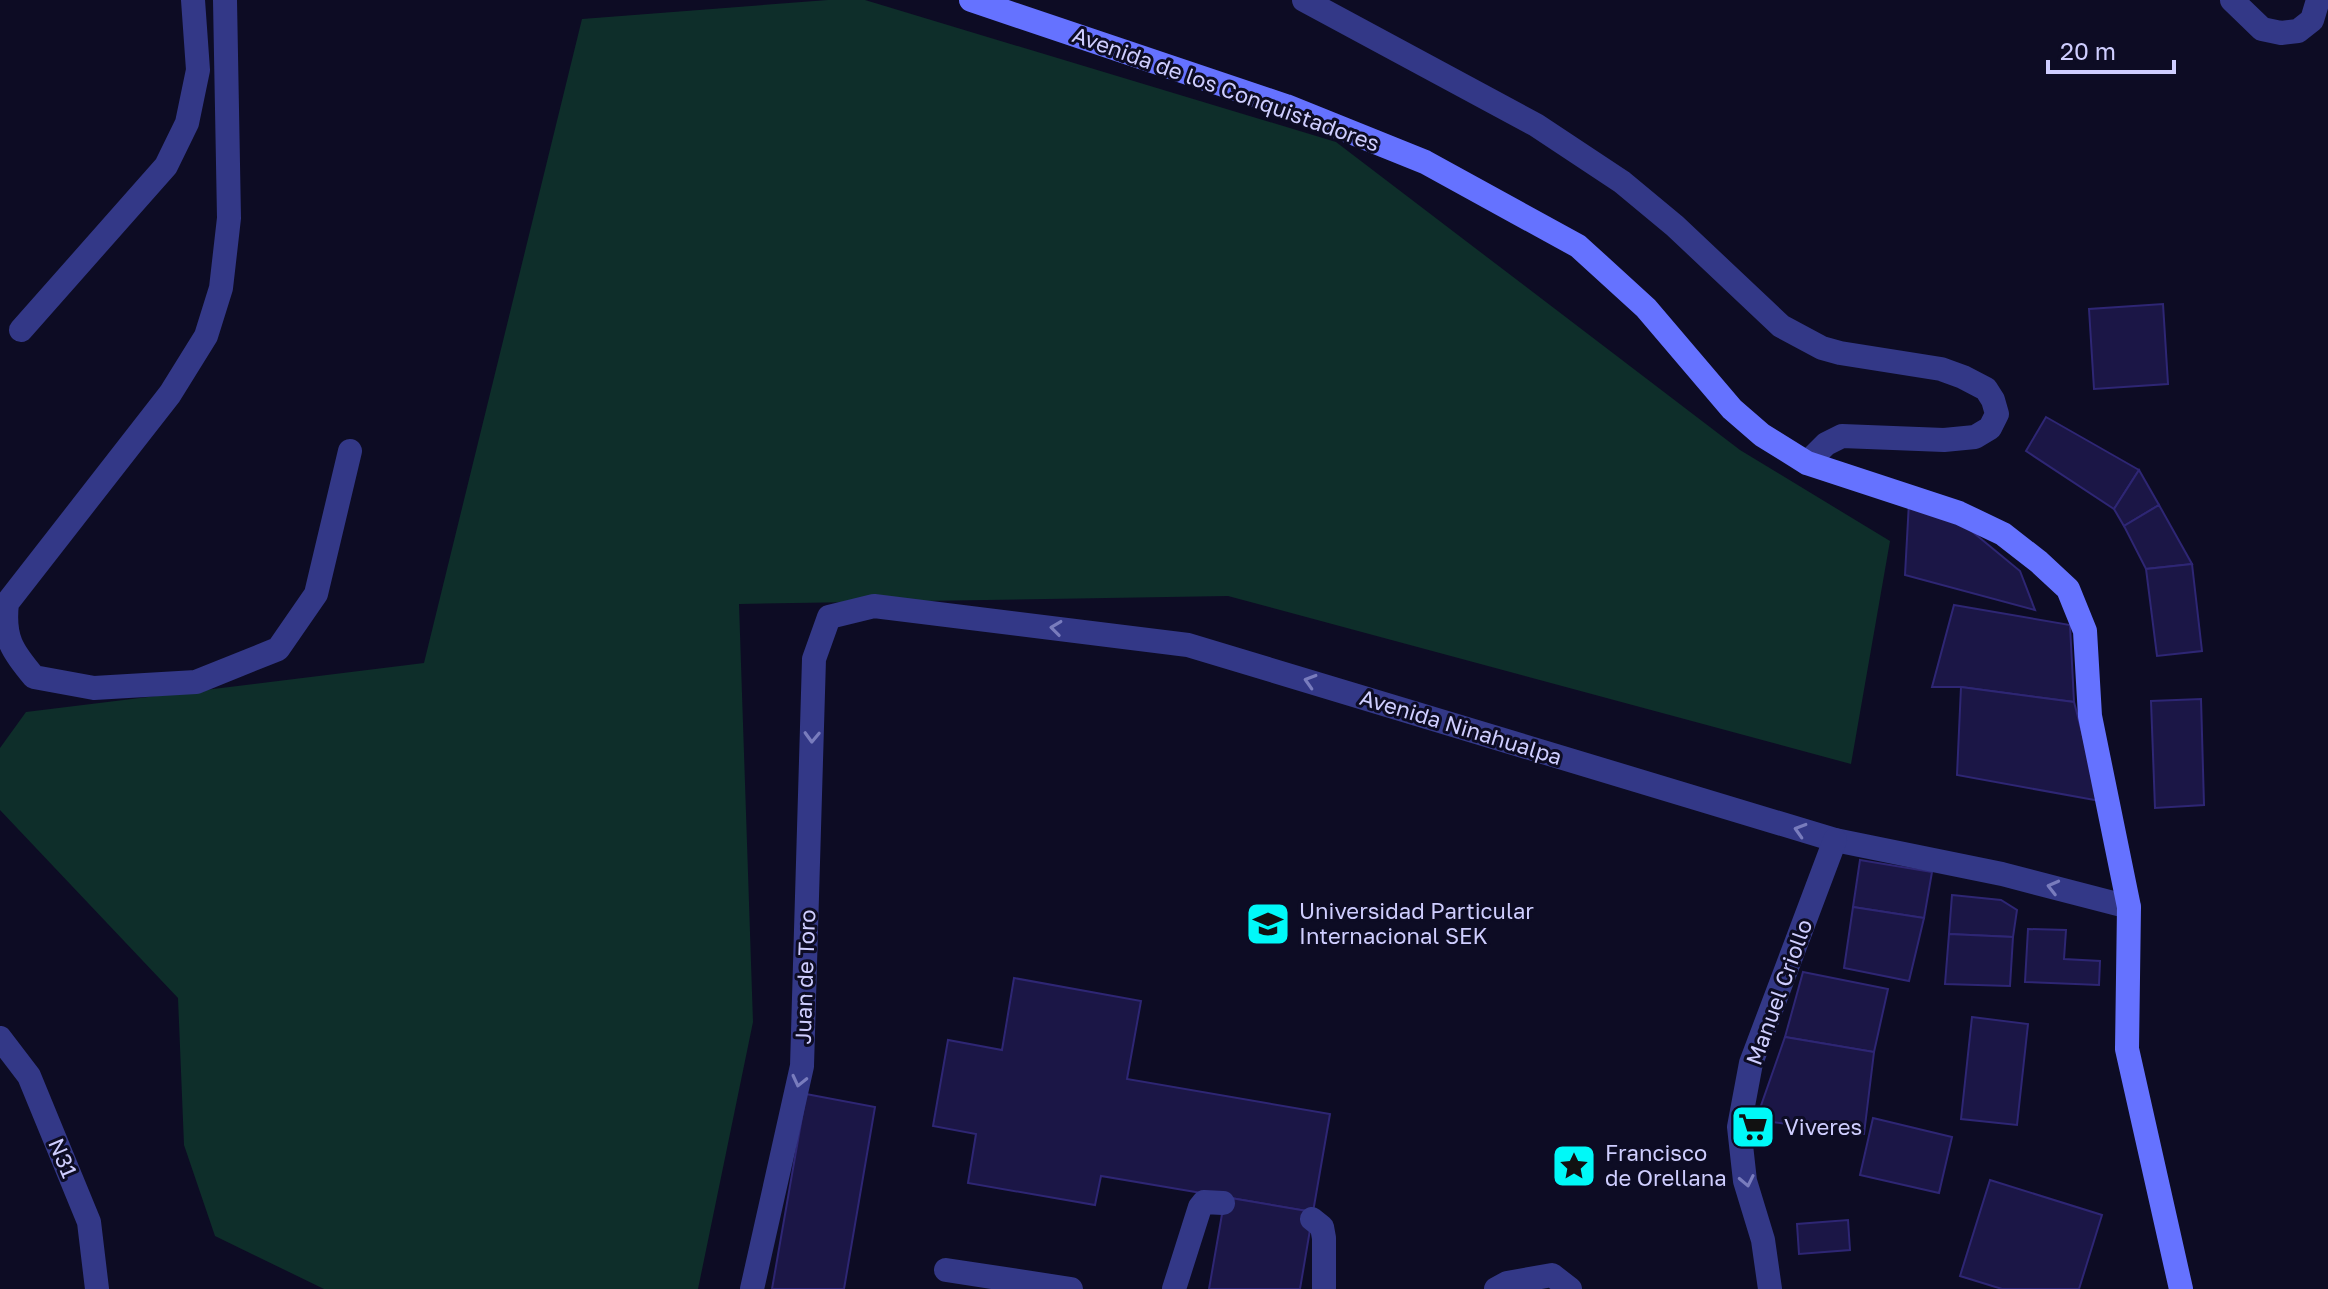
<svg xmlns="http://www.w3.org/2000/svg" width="2328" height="1289" font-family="'Golos Text',sans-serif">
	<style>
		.green { fill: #0e2e2a }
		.building { fill: #1b1646; stroke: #2e2674; stroke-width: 2 }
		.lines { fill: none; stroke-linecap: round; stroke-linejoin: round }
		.lane { stroke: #333887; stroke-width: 24 }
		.street { stroke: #333887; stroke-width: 24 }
		.secondary { stroke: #6572ff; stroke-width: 24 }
		.oneway { stroke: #797cbd }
		.labels { text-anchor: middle; stroke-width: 6; stroke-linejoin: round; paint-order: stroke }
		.street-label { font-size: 22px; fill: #cfceff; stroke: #0d0c24 }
		.poi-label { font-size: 22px; fill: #cfceff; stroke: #0d0c24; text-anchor: start }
	</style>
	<rect width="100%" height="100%" fill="#0d0c24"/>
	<polygon class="green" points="828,0 865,0 1336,142 1740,450 1890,541 1851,764 1228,596 739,604 753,1022 698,1289 324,1289 215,1236 184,1145 178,998 0,810 0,748 26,712 424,663 582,19"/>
	<g class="building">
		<polygon points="2163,304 2168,384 2094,389 2089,309"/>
		<polygon points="2046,417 2139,470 2114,509 2026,451"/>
		<polygon points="2139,470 2159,505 2124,526 2114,509"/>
		<polygon points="1909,502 1952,515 2020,571 2035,610 1905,575"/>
		<polygon points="2159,505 2192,564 2146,569 2124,526"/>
		<polygon points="2192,564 2202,651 2157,656 2146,569"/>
		<polygon points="1954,605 2070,625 2074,702 1961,687 1932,687"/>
		<polygon points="1961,687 2074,702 2100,801 1957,775"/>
		<polygon points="2201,699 2204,805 2155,808 2151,701"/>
		<polygon points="1860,860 1932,872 1924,918 1853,907"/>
		<polygon points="1952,895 2001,900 2017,910 2013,937 1949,934"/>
		<polygon points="1853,907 1924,918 1909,981 1844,968"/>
		<polygon points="2028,929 2066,930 2064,959 2100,961 2099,985 2025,982"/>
		<polygon points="1949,934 2013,937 2010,986 1945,984"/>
		<polygon points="1803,972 1888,989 1874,1052 1785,1037"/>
		<polygon points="1014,978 1141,1001 1127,1079 1330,1114 1313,1212 1101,1176 1095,1205 968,1183 976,1134 933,1126 948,1040 1002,1050"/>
		<polygon points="1972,1017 2028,1024 2017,1125 1961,1119"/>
		<polygon points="1785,1037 1874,1052 1864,1134 1756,1120"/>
		<polygon points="806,1094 875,1107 844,1289 772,1289"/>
		<polygon points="1873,1118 1952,1137 1939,1193 1860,1175"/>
		<polygon points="1990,1180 2102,1215 2079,1289 2002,1289 1960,1276"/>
		<polygon points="1225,1197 1313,1212 1300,1289 1209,1289"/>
		<polygon points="1848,1220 1850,1250 1799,1254 1797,1224"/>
	</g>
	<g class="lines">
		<g class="lane">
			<polyline points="21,330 166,166 187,123 198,70 193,0"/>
			<polyline points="1312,1219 1322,1227 1324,1238 1324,1289"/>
			<polyline points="946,1270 1071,1289"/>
			<polyline points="1174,1289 1200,1207 1204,1202 1223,1203"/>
		</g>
		<g class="street">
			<path d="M225 0 229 218 221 288 206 336 170 394 7 603C3 638 12 651 34 677L94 688 196 682 278 649 316 594 350 451"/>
			<polyline points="1304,0 1536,125 1622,182 1675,226 1781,326 1822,348 1840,353 1941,369 1963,377 1986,389 1993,400 1997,414 1990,428 1975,437 1944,440 1842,436 1826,444 1807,463"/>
			<polyline points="2232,0 2262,29 2281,33 2298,31 2312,20 2318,0"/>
			<polyline points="0,1038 29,1076 89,1222 97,1289"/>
			<polyline points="752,1289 802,1066 814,659 829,617 874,606 1188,645 1835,840 2002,874 2129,907"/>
			<polyline points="1496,1289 1507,1283 1552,1275 1570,1289"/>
			<polyline points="1770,1289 1763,1240 1745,1181 1739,1127 1751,1063 1835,840"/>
		</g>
		<polyline class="secondary" points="971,0 1286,106 1425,162 1578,246 1646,308 1732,409 1762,435 1807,463 1959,513 2003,534 2039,562 2068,589 2085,631 2090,716 2129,907 2127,1049 2181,1289"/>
	</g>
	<defs><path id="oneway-chevron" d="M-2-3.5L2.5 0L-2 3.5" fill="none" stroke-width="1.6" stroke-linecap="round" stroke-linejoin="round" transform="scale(2)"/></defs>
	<g class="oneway">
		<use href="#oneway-chevron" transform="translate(1056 628) rotate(-173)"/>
		<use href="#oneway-chevron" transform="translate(1310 681) rotate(-163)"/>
		<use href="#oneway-chevron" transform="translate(812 737) rotate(92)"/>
		<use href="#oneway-chevron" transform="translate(1800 830) rotate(-163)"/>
		<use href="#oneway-chevron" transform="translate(2053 887) rotate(-166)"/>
		<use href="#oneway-chevron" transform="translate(799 1081) rotate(103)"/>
		<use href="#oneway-chevron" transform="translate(1747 1181) rotate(78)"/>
	</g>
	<defs>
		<g id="university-square" transform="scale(2.3)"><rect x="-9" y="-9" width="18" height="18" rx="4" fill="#00f9f8" stroke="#0d0c24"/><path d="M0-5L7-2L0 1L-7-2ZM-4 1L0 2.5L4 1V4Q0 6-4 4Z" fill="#111"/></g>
		<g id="supermarket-square" transform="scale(2.3)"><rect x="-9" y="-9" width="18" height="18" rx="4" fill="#00f9f8" stroke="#0d0c24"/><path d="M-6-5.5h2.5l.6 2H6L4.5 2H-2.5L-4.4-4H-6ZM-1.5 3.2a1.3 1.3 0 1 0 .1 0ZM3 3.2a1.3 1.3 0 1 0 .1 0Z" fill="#111"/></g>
		<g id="sight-square" transform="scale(2.3)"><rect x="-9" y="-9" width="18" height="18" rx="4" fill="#00f9f8" stroke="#0d0c24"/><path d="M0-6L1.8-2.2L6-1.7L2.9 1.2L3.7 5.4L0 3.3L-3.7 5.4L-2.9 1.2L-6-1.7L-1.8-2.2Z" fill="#111"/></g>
	</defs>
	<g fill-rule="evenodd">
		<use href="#university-square" x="1268" y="924"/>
		<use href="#supermarket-square" x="1753" y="1127"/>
		<use href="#sight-square" x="1574" y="1166"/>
	</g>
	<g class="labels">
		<g class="street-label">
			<text transform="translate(1226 89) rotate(20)" y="8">Avenida de los Conquistadores</text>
			<text transform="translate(1461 727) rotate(17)" y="8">Avenida Ninahualpa</text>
			<text transform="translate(805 977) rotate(-88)" y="8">Juan de Toro</text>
			<text transform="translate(1779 992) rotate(-70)" y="8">Manuel Criollo</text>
			<text transform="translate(63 1158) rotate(67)" y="8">N31</text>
		</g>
		<g class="poi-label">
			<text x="1299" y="919">Universidad Particular<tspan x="1299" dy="25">Internacional SEK</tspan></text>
			<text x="1784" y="1135">Viveres</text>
			<text x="1605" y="1161">Francisco<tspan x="1605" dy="25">de Orellana</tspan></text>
		</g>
	</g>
	<path d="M2048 60v12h126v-12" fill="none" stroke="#cfceff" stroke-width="4"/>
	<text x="2060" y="60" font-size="24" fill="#cfceff" stroke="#0d0c24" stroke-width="6" paint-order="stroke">20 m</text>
</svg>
